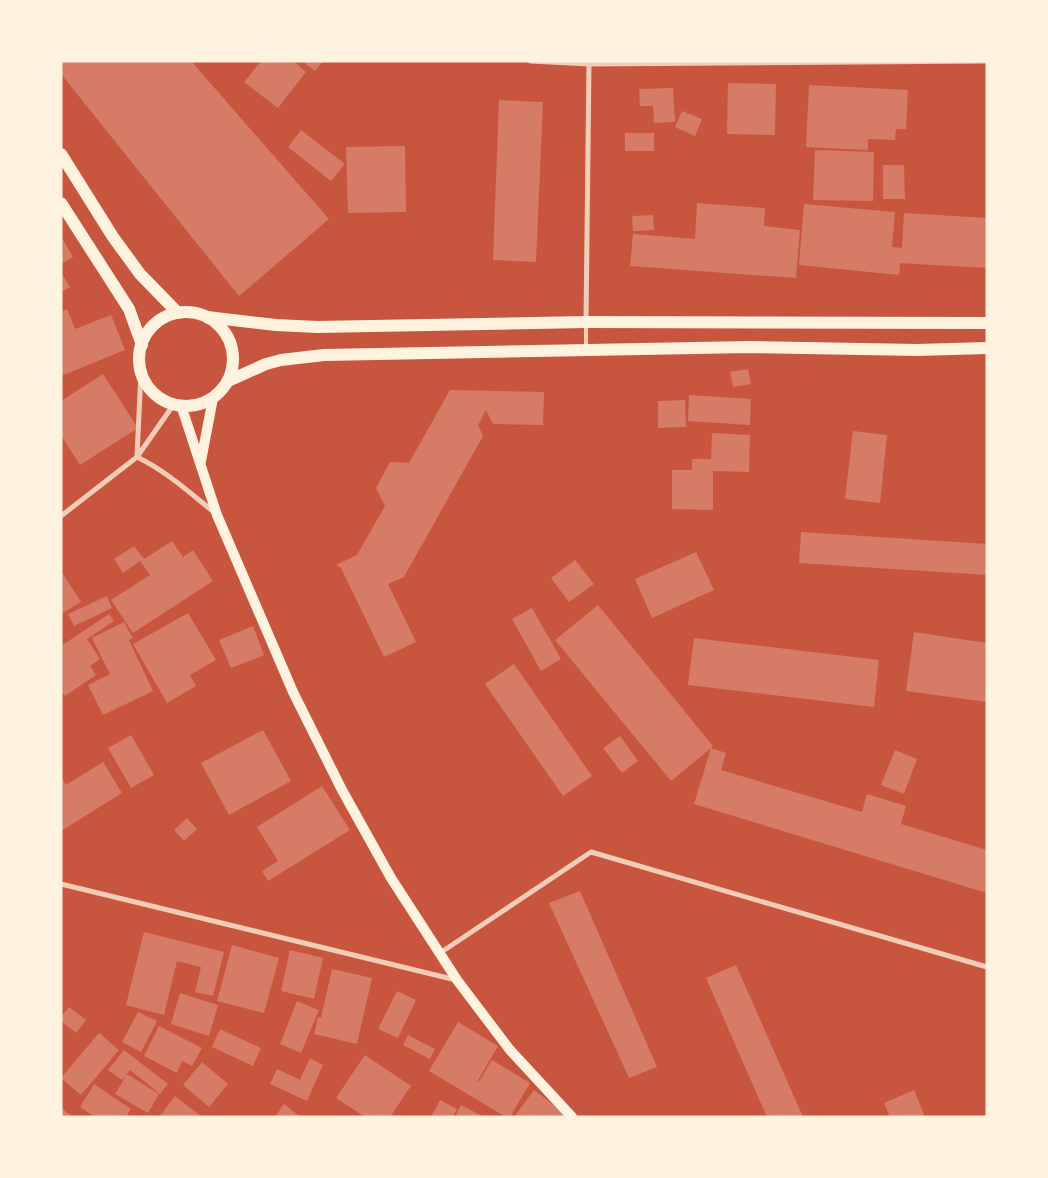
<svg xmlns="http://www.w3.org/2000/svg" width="1048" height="1178" font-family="'Work Sans',sans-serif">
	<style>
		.building { fill: #d67c66 }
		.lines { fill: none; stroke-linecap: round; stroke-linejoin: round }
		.service { stroke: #f1ccb7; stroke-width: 4 }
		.minor { stroke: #f1ccb7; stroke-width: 5 }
		.secondary { stroke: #fff3e0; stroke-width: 10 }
		.primary { stroke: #fff3e0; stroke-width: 12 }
	</style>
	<rect width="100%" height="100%" fill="#c8553d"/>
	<g class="building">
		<polygon points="61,61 191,61 329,219 239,296 61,74"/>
		<polygon points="261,61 293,61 306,72 278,108 244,82"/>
		<polygon points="302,61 323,61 315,71"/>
		<polygon points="728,83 776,84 775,135 727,134"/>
		<polygon points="809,85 908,90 906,129 896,129 895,140 868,139 868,150 806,147"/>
		<polygon points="673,88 675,122 654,123 653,106 640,106 639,89"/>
		<polygon points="499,100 543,102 536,262 493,260"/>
		<polygon points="682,111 702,119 695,136 675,127"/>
		<polygon points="301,130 345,164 331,181 288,147"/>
		<rect x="625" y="133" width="29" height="18"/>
		<polygon points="405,146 406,212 348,213 346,147"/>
		<polygon points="815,150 874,152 873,201 813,200"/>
		<polygon points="883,165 904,165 905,199 883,199"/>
		<polygon points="697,203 765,208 764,226 800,230 796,278 630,266 633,234 695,239"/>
		<polygon points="804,204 895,212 892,247 902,248 904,213 987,218 987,268 900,263 899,275 799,265"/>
		<polygon points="653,215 654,230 633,231 632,216"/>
		<polygon points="61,236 73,257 61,264"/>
		<polygon points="61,272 70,287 61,292"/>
		<polygon points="67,309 75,329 111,315 125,350 61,376 61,312"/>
		<polygon points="748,369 751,384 733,387 730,372"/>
		<polygon points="103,374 138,428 80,465 61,435 61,401"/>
		<polygon points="450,390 544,392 543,425 493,424 486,410 478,425 483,436 404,577 388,584 416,642 384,657 341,568 336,565 357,555 385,506 376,488 390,462 409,463"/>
		<polygon points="689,395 751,399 750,425 688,421"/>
		<polygon points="685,400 686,427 658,428 658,401"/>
		<polygon points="853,431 887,435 880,503 845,499"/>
		<polygon points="712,433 750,435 749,472 713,471 713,510 672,509 672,470 692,470 692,459 711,459"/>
		<polygon points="801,532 987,544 987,575 799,563"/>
		<polygon points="172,541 183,557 193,550 213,581 133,633 111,600 150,575 140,561 123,573 114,559 134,546 144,559"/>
		<polygon points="696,552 714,590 652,618 635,579"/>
		<polygon points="575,560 594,584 569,602 551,578"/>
		<polygon points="61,571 81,602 61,614"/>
		<polygon points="107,596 112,608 74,626 68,614"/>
		<polygon points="598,605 713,746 711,748 726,753 721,770 862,812 867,794 906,806 901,824 987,850 987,893 694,804 711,748 671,781 555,640"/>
		<polygon points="532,608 561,659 541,671 512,619"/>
		<polygon points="188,613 216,660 190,675 196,686 167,703 133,644"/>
		<polygon points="109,614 114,621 87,639 100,659 90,666 96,675 65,696 61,691 61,646"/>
		<polygon points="124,622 133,638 129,640 153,691 103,715 88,685 110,674 92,638"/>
		<polygon points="253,626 264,655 231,668 219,640"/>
		<polygon points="914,632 987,643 987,702 906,691"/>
		<polygon points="694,638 879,660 874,707 688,685"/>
		<polygon points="514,664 592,776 563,796 485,684"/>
		<polygon points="263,730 291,781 229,815 201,763"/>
		<polygon points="131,735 154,775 131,788 108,748"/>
		<polygon points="620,736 638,761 622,773 603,748"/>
		<polygon points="895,750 917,759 904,794 881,785"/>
		<polygon points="103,762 122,793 61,831 61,777 66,785"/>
		<polygon points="322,786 350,830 268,881 262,871 278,861 257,827"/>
		<polygon points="187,818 197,829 184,841 174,830"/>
		<polygon points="580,891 657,1067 629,1078 549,903"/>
		<polygon points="144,932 224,952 213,996 195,992 201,967 177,961 164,1015 126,1005"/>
		<polygon points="232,945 279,958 264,1013 217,1001"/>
		<polygon points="290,950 323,958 314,999 281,991"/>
		<polygon points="736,965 803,1117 767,1117 706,978"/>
		<polygon points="332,969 372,978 357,1044 314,1034 318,1017 321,1018"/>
		<polygon points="397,991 416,1000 398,1038 378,1029"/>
		<polygon points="180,993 218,1005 209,1036 171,1024"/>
		<polygon points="297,1001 319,1010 301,1053 280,1044"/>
		<polygon points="69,1007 86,1020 76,1033 61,1021 61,1017"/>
		<polygon points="138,1012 157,1021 141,1052 122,1042"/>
		<polygon points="458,1022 498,1046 477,1082 478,1083 492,1060 530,1083 510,1117 506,1117 429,1071"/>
		<polygon points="159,1026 202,1048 192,1066 182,1061 177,1073 144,1056"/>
		<polygon points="220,1029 261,1048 253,1066 212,1047"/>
		<polygon points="99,1033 119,1050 81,1095 61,1078"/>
		<polygon points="408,1035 435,1049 430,1059 403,1045"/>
		<polygon points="124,1050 168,1084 160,1094 130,1070 122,1080 108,1070"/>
		<polygon points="365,1055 411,1086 390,1117 365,1117 336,1098"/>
		<polygon points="310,1058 323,1065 307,1101 270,1084 277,1069 300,1080"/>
		<polygon points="202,1062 228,1084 209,1107 183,1085"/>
		<polygon points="127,1074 159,1094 148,1113 115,1094"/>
		<polygon points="94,1084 131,1109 127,1115 129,1117 95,1117 80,1107"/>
		<polygon points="534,1090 570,1117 514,1117"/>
		<polygon points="914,1090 925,1117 890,1117 884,1103"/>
		<polygon points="175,1096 202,1117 159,1117"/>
		<polygon points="440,1100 457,1109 453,1117 431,1117"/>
		<polygon points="284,1104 300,1117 275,1117"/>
		<polygon points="461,1105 484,1117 455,1117"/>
		<polygon points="61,1107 72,1117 61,1117"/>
	</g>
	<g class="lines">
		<polyline class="service" points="586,347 586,324"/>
		<g class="minor">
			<polyline points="530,61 589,64 987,61"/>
			<polyline points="586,322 589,63"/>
			<polyline points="137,456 141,372"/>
			<path d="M137 457C166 471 190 493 215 513"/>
			<polyline points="61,516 137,457 174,404"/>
			<polyline points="61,884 456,980"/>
			<polyline points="440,953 591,852 987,967"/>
		</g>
		<g class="secondary">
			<polyline points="181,405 217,515 293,692 342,790 391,878 457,980 510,1050 572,1117"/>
			<polyline points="201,461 213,398"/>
		</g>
		<g class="primary">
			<polyline points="61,154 113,237 140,274 178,313"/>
			<polyline points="61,203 129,309 142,345"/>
			<circle cx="186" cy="359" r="47"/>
			<polyline points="207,317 276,325 317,327 586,322 987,323"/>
			<polyline points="228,381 266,364 281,360 324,355 749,347 917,350 987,348"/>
		</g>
	</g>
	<rect width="1048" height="1178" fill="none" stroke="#fff3e0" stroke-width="125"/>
</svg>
